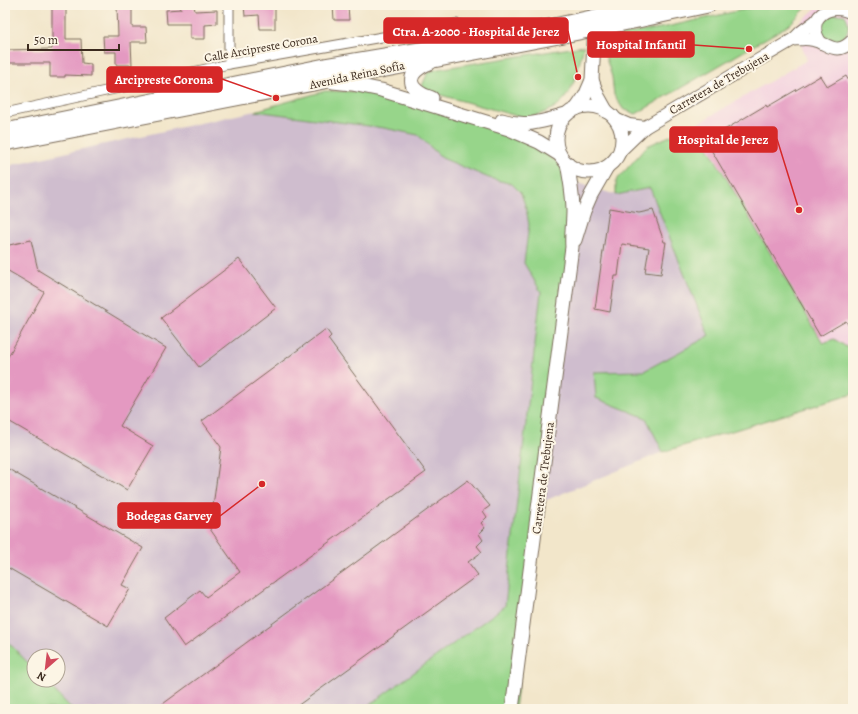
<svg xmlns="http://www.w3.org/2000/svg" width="858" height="714" font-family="Alegreya,serif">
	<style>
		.built { fill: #f3cfdf }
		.industrial { fill: #cfbdce }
		.green { fill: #97d58a; stroke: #698054 }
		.building { fill: #e499c1 }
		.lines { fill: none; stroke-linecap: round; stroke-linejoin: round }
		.minor-casing { stroke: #7b6c5a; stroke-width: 11 }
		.tertiary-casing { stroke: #7b6c5a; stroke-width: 14 }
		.secondary-casing { stroke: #7b6c5a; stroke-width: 15 }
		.primary-casing { stroke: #7b6c5a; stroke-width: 17 }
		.minor { stroke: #fff; stroke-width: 9 }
		.tertiary { stroke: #fff; stroke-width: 12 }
		.secondary { stroke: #fff; stroke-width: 13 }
		.primary { stroke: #fff; stroke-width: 15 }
		.primary-bridge-casing { stroke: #7b6c5a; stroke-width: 17; stroke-linecap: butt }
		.primary-bridge { stroke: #fff; stroke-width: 15 }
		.labels { text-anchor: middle; stroke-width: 4; stroke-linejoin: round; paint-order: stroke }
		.street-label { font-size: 12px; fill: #3b2a1e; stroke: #fcf5e5 }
		.leader { fill: none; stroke: #d62828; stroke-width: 1.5 }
		.callout-dot { fill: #d62828; stroke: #fcf5e5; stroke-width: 1.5 }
		.callout { fill: #d62828; stroke: #d62828; stroke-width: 1.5 }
		.callout-label { font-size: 13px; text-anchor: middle; font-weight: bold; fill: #fff }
	</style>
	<rect width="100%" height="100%" fill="#fcf5e5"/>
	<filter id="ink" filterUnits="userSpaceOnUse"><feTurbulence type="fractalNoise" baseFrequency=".025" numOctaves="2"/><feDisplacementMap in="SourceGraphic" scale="8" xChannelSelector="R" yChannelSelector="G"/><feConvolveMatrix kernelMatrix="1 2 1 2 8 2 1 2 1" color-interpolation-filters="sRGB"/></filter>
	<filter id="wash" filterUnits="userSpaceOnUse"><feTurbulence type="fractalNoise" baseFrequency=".012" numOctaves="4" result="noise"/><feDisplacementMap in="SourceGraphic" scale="16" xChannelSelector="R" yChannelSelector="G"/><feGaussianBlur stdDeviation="0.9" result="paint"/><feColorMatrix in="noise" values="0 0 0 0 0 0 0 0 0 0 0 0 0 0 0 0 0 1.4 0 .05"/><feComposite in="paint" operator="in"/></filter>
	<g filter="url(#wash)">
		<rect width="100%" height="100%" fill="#f2e6ca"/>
		<polygon class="built" points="820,5 853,5 853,351 834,339 823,343 695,125 807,60 794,27"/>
		<g class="industrial">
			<polygon points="255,111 384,128 418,135 442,158 489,178 512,184 520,193 526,208 529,225 524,263 541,292 505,606 364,709 72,709 44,680 58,680 58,656 34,656 34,669 5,639 5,170 14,164"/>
			<polygon points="572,181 616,195 650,188 710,336 644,371 594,372 596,398 646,418 663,452 544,501"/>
		</g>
		<g class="green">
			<polygon points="764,5 806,5 806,8 789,25 636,114 623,109 614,95 612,77 600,39 666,27"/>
			<path d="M828 13 845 15C858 36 829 54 822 33 820 29 821 24 822 21Z"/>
			<path d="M584 46C573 87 571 110 524 118L426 91 422 86 428 72 438 69Z"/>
			<polygon points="325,91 376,92 474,120 534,144 557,162 572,181 574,247 515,709 364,709 505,606 541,292 524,263 529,225 526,208 521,193 512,184 489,178 442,158 418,135 384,128 255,111"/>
			<polygon points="695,125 823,343 834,339 853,351 853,394 663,452 646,418 596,398 594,372 644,371 709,336 650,188 616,195 616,181 647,146"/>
			<polygon points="5,639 34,669 34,680 44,680 72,709 5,709"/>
		</g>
		<g id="blocks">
			<g class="building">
				<polygon points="52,5 66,5 66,39 81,39 82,63 91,64 91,76 65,75 65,77 50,77 50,63 5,63 5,50 52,49"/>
				<polygon points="117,5 132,5 132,27 146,27 147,42 131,42 132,65 116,65 116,52 104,52 103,36 118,36"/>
				<polygon points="180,5 194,5 195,11 217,10 217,24 205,25 205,39 190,39 190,24 167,24 166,10 181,9"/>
				<polygon points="244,5 275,5 275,29 260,29 259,15 245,16"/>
				<polygon points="333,5 348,5 349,20 334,20"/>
				<polygon points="820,76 827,87 846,76 853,88 853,333 846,321 820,336 706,141 766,105 767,107"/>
				<polygon points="609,208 639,213 653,210 664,242 666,242 661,274 645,272 649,248 622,244 618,276 615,276 610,312 595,309"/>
				<polygon points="31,240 38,270 166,348 120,426 153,446 127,490 5,419 5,362 44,292 5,269 5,246"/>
				<polygon points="239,259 276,308 199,367 161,318"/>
				<polygon points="326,329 331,336 328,339 426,472 184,647 164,618 200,590 206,597 240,572 210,529 221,447 202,421"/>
				<polygon points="5,467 143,548 122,585 130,589 108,626 5,566"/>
				<polygon points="468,480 490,506 483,511 487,517 481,523 485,528 479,534 483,540 477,546 482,552 468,562 478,575 293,709 156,709"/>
			</g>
		</g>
	</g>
	<g filter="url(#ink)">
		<use href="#blocks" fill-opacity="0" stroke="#7b6c5a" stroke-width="1"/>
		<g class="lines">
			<g class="minor-casing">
				<g id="minor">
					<polyline points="229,5 229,64"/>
					<polyline points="5,113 229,64 456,24 477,28 495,36"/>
				</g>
			</g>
			<g class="tertiary-casing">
				<g id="tertiary">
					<path d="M794 39C800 40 806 38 813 40 830 44 836 57 853 40"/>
					<path d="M821 43C803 18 831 0 853 14"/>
					<polyline points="615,119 629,125 645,127"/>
					<polyline points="620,151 645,127 794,39 801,32 816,21"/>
				</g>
			</g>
			<g class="secondary-casing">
				<g id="secondary">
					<path d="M430 63C404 73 406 90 432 98"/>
					<polyline points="592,80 598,96 607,112"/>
					<polyline points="333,82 352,84 381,90 509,129 539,142 560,155"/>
					<circle cx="589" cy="139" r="33"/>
					<polyline points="576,109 585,96 592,80 596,5"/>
					<path d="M502 120C526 128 544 121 566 115"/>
					<polyline points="575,240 584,211 591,195 607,167"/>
					<path d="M512 709 572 247C571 234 573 224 573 211 573 195 570 179 567 163"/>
				</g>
			</g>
			<g class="primary-casing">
				<g id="primary">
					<polyline points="637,8 651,5"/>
					<polyline points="638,20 708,5"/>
					<polyline points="5,131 325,66 498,37 554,26"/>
					<path d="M5 143C190 108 374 70 559 36"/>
				</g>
			</g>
			<use href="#minor" class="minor"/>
			<use href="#tertiary" class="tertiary"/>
			<use href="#secondary" class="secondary"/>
			<use href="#primary" class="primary"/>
			<g class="primary-bridge-casing">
				<g id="primary-bridge">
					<polyline points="554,26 637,8"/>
					<polyline points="559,36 638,20"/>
				</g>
			</g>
			<use href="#primary-bridge" class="primary-bridge"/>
		</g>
	</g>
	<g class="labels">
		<g class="street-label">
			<text transform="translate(261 48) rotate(-10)" y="4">Calle Arcipreste Corona</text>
			<text transform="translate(357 75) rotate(-12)" y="4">Avenida Reina Sofía</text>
			<text transform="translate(719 83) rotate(-30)" y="4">Carretera de Trebujena</text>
			<text transform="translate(543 478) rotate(-83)" y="4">Carretera de Trebujena</text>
		</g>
	</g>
	<path class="leader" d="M578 77L568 31M749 49L694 45M276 98L222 79M799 210L777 139M262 484L220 516"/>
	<g class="callout-dot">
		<circle cx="578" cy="77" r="4"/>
		<circle cx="749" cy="49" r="4"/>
		<circle cx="276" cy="98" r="4"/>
		<circle cx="799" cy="210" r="4"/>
		<circle cx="262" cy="484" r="4"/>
	</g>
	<g class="callout">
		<rect x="384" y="18" width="184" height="25" rx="4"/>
		<rect x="588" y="32" width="106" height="25" rx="4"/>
		<rect x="107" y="67" width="115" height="25" rx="4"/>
		<rect x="670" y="127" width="107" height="25" rx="4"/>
		<rect x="118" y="503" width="102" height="25" rx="4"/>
	</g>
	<g class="callout-label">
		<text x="476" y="36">Ctra. A-2000 - Hospital de Jerez</text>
		<text x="641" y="49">Hospital Infantil</text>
		<text x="164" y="84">Arcipreste Corona</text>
		<text x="723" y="144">Hospital de Jerez</text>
		<text x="169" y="520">Bodegas Garvey</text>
	</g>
	<rect width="858" height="714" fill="none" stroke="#fcf5e5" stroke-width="20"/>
	<g transform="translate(46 668) rotate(208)"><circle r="19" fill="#fcf5e5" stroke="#afa495"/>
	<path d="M0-3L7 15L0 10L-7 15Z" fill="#d1495b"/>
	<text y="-6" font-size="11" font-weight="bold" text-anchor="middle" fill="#3b2a1e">N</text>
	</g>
	<path d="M28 44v6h91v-6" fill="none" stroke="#3b2a1e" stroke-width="2"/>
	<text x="34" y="44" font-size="12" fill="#3b2a1e" stroke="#fcf5e5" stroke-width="3" paint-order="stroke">50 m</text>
</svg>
